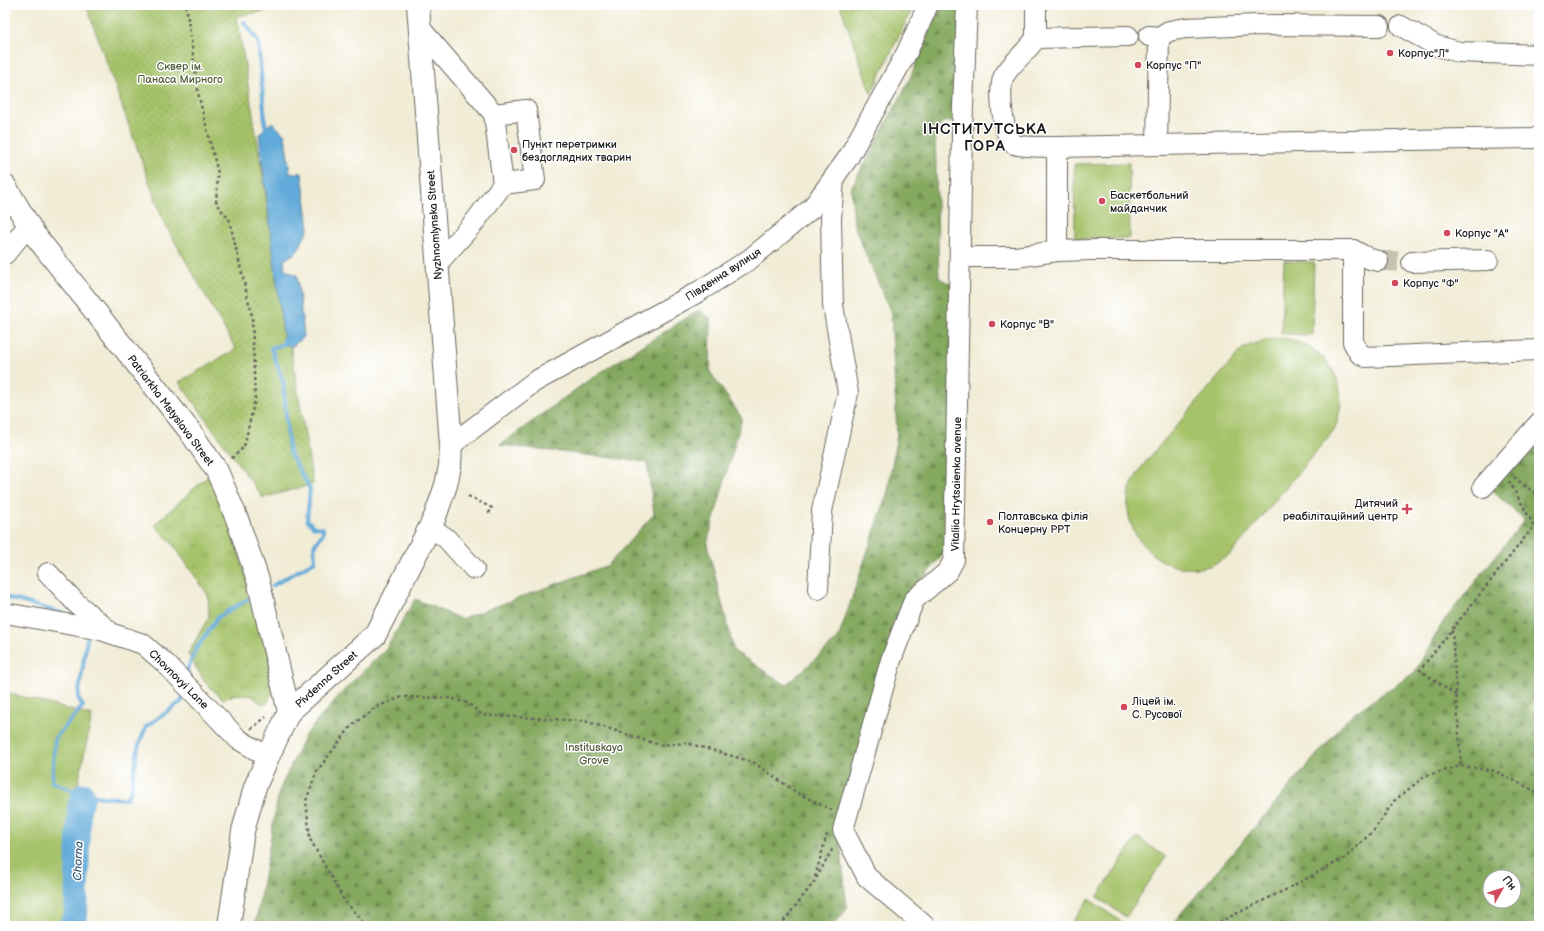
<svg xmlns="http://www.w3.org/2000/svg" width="1544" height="931" font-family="'Balsamiq Sans',sans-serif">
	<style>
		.grass { fill: url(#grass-tufts); stroke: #617044 }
		.forest { fill: url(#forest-firs); stroke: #50623e; fill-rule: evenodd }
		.park { fill: url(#park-dots); stroke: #617044 }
		.garden { fill: #a6c36b; stroke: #617044 }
		.water { fill: #62aad9; stroke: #3f637a }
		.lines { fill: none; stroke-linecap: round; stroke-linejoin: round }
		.stream { stroke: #62aad9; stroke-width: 4 }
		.river { stroke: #62aad9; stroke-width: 24 }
		.minor-tunnel { stroke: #c6c2b0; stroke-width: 20; stroke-dasharray: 20 10; stroke-linecap: butt }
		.minor-casing { stroke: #67655d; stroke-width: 22 }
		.major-casing { stroke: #67655d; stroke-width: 24 }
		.path { stroke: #67655d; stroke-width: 2.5; stroke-dasharray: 3 3; stroke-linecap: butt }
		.minor { stroke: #fff; stroke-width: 20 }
		.major { stroke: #fff; stroke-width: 22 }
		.poi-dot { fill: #d1495b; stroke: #fff; stroke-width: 1.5 }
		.labels { text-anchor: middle; stroke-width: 3; stroke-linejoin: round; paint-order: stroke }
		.poi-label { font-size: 11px; fill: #1c1c1c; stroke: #fff; text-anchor: start }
		.park-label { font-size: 11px; fill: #535f3c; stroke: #fff }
		.street-label { font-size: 11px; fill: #1c1c1c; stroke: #fff }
		.water-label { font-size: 12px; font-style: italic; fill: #3c5c71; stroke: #fff }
		.district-label { font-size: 15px; font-weight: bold; letter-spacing: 1px; fill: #1c1c1c; stroke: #fff }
	</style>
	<defs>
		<pattern id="grass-tufts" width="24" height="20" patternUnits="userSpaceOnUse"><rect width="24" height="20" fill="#a6c36b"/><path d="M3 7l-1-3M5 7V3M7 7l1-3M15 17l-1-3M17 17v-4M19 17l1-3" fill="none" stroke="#8ea75c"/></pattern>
		<pattern id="forest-firs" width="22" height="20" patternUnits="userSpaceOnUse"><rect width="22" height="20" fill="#84a95f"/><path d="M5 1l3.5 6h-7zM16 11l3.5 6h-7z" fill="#6b894e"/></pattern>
		<pattern id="park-dots" width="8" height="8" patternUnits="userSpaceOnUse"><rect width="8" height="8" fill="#a6c36b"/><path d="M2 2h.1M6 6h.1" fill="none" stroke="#8ea75c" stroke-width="1.8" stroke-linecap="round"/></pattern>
	</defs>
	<rect width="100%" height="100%" fill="#fff"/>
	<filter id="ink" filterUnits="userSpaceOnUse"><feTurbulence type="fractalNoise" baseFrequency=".025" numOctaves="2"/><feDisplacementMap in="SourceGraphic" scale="8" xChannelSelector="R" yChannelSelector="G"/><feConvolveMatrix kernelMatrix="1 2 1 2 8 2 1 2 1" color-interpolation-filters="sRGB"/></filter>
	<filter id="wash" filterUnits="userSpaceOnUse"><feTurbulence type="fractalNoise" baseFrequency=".012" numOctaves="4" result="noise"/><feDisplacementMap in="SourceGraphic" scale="16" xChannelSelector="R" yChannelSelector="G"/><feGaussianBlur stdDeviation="0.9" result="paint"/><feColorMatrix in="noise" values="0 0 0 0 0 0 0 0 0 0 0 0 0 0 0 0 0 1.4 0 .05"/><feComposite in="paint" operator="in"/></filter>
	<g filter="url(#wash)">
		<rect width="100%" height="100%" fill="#f1ecd5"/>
		<polygon class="grass" points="208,476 229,521 277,680 267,704 260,703 252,696 236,694 223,699 205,682 188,654 200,632 209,617 208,595 172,543 154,525"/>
		<g class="forest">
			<polygon points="940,5 961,5 957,120 942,122 935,133 939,278 953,285 946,551 907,597 839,827 847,909 833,926 255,926 279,791 305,735 345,689 386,649 415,599 461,619 608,565 654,514 647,462 500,445 590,379 699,310 711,319 710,372 742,418 707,544 734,651 786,685 838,639 888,491 897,433 891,313 854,226 851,188 909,81"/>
			<path d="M1539 434V690L1527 708 1539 717V926H1170L1350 716 1415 672 1443 622 1523 522 1524 519 1490 489ZM1490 877H1514V901H1490Z"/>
		</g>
		<g class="park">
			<polygon points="86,5 303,5 237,16 313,484 263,498 179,382 236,349 163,221"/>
			<polygon points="840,5 914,5 871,94"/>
		</g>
		<g class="garden">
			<polygon points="1129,163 1130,238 1075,239 1074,164"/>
			<polygon points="1284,261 1314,262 1312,335 1281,334"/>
			<path d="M1284 338C1330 348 1353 386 1334 430L1231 554C1224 559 1217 563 1209 566 1164 579 1120 538 1129 492 1132 482 1138 473 1143 465L1242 349C1256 342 1268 339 1284 338Z"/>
			<polygon points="1539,690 1539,717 1527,708"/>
			<polygon points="5,692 92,716 75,799 73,902 63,926 5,926"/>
			<polygon points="1137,837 1166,857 1126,917 1097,897"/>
			<polygon points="1089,899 1127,926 1069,926"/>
		</g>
		<polygon class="water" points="272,122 285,135 290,173 302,173 309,228 297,252 284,260 285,270 297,275 304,336 292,347 284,344 259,134"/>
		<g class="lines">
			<g class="stream">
				<polyline points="244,22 258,41 266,133"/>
				<polyline points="272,586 315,561 314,546 323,533 323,528 314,527 307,520 310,489 289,452 283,381 271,348 284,344 284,339"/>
				<polyline points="5,597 62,613"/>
				<polyline points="87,639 78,698 83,706 55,738 52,782 83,795 126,799 131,790 138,747 146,727 182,701 183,697"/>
				<polyline points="189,677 187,670 196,649 218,617 250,598"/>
			</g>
			<polyline class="river" points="71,926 76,915 79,807 82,802 83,795"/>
		</g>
	</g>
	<g filter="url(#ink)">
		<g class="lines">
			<polyline class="minor-tunnel" points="1378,261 1412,262"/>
			<g class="minor-casing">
				<g id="minor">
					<path d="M1036 5V38C1027 52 1012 62 1004 76 998 88 1002 136 1014 144 1019 147 1049 147 1057 147V251"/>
					<polyline points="1401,26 1437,46 1459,52 1539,55"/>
					<polyline points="419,27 494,114 503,184 473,224 437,264"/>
					<polyline points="1149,36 1159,37 1169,31 1186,28 1258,25 1379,26"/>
					<polyline points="1036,38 1128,36"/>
					<polyline points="494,114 526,110 535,180 503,184"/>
					<polyline points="1406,140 1539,138"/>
					<polyline points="1157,145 1397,140"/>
					<polyline points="1057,147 1157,145 1159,37"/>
					<polyline points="1353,250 1353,342 1359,353 1366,357 1539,350"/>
					<polyline points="5,254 29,225"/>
					<polyline points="960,257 1016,257 1057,251 1091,250 1353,250 1370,259 1378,261"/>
					<polyline points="1412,262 1488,260"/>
					<polyline points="451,445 534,382 698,292 750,259 812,208 848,158 907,52 928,5"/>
					<polyline points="1483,487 1539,423"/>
					<polyline points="430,527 446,538 474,569"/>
					<polyline points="48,573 76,603 109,631"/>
					<polyline points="818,589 822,511 848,393 833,305 831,219 834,178"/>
					<polyline points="5,613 101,630 143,644 166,664 238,739 268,757"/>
					<polyline points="925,926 867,877 843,830 891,660 914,600 948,571 954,560 962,133 967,5"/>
				</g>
			</g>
			<g class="major-casing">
				<g id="major">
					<polyline points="5,186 34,234 189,430 217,471 237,519 258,580 289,712"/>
					<polyline points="229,926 243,831 255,787 268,757 289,712 375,635 435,517 446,485 450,466 451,445 418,5"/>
				</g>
			</g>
			<g class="path">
				<polyline points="186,5 199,97 218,173 216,204 229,219 252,316 255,399 244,447 230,460"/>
				<polyline points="1514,477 1539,497"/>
				<polyline points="468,496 492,508 489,513 492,515"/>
				<polyline points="1452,630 1461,766"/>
				<polyline points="1456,695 1420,670 1534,526 1509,481"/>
				<polyline points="251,729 266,717"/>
				<polyline points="815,877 827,834"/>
				<polyline points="368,926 345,902 310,839 306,801 317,771 352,725 376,707 402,697 450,698 468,703 482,715 585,721 660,745 687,743 753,762 799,794 832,810"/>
				<polyline points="780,926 814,882 833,848"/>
				<polyline points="1202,926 1215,924 1287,889 1345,858 1374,830 1394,801 1425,776 1461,766 1495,771 1539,793"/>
			</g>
			<use href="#minor" class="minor"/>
			<use href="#major" class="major"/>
		</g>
	</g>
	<g class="poi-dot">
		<circle cx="1390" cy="53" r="4"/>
		<circle cx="1138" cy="65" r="4"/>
		<circle cx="514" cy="150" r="4"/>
		<circle cx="1102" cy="201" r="4"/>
		<circle cx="1447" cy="233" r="4"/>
		<circle cx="1395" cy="283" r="4"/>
		<circle cx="992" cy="324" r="4"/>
		<path d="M1405 503h4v4h4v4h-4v4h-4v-4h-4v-4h4z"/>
		<circle cx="990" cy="522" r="4"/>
		<circle cx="1124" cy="707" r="4"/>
	</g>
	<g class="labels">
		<g class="poi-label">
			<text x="1398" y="57">Корпус"Л"</text>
			<text x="1146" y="69">Корпус "П"</text>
			<text x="522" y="148">Пункт перетримки<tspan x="522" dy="13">бездоглядних тварин</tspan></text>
			<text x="1110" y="199">Баскетбольний<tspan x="1110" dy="13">майданчик</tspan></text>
			<text x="1455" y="237">Корпус "А"</text>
			<text x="1403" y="287">Корпус "Ф"</text>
			<text x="1000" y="328">Корпус "В"</text>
			<text x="1398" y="507" text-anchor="end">Дитячий<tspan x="1398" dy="13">реабілітаційний центр</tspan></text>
			<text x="998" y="520">Полтавська філія<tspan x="998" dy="13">Концерну РРТ</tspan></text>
			<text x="1132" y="705">Ліцей ім.<tspan x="1132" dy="13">С. Русової</tspan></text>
		</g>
		<g class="park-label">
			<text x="180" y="70">Сквер ім.<tspan x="180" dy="13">Панаса Мирного</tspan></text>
			<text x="594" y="751">Іnstituskaya<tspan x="594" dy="13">Grove</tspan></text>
		</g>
		<g class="street-label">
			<text transform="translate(434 225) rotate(-94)" y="4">Nyzhnomlynska Street</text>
			<text transform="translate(723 274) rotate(-33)" y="4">Південна вулиця</text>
			<text transform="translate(171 410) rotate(53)" y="4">Patriarkha Mstyslava Street</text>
			<text transform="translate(956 484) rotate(-89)" y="4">Vitaliia Hrytsaienka avenue</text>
			<text transform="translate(179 679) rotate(45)" y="4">Chovnovyi Lane</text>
			<text transform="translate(326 679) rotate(-42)" y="4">Pivdenna Street</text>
		</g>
		<g class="water-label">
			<text transform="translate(78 861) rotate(-88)" y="4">Chorna</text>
		</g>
		<g class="district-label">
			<text x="985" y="134">ІНСТИТУТСЬКА<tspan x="985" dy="17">ГОРА</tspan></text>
		</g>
	</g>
	<rect width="1544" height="931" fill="none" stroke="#fff" stroke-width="20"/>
	<g transform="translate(1502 889) rotate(51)"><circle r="19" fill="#ffffff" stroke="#a4a4a4"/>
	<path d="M0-3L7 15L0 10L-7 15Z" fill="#d1495b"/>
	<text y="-6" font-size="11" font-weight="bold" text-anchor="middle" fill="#1c1c1c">Пн</text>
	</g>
</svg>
